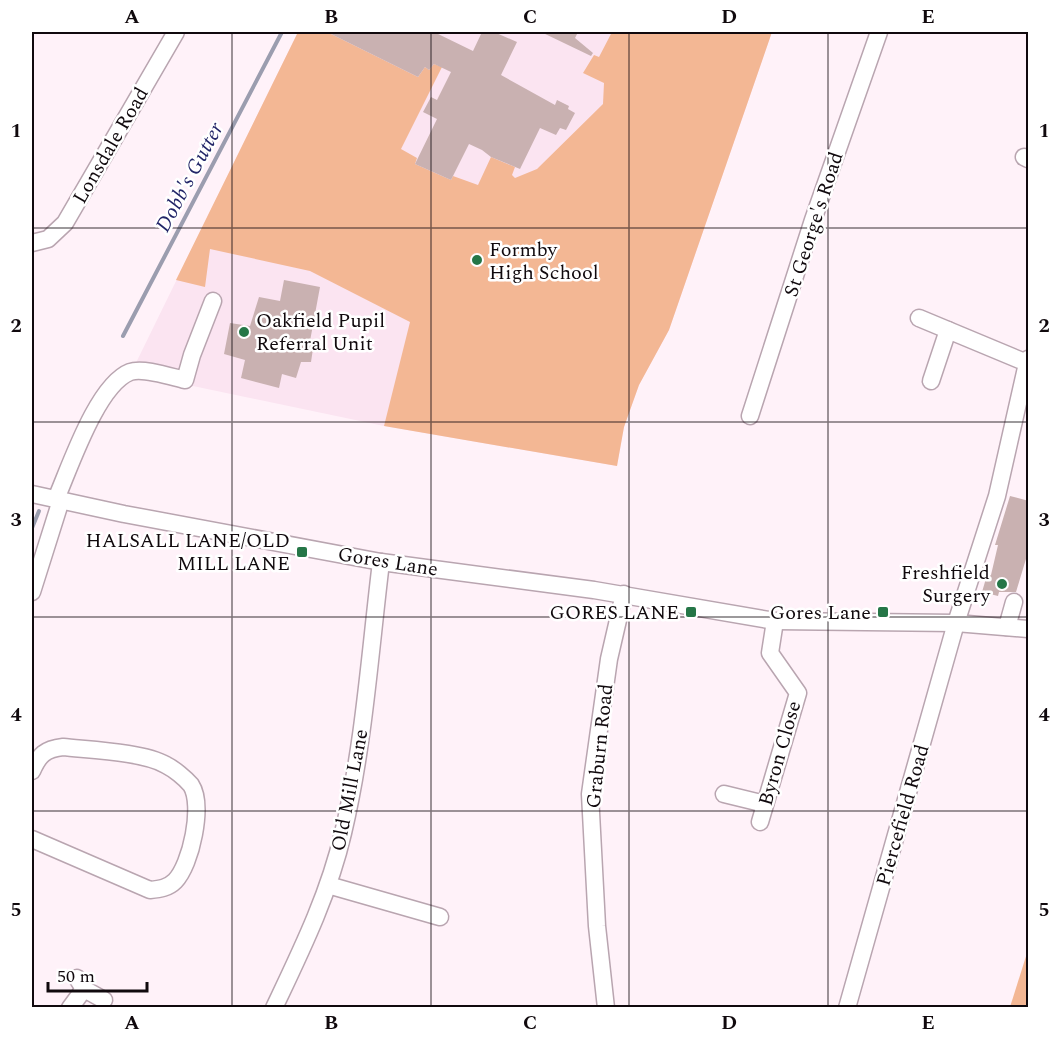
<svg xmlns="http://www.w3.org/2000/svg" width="1060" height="1039" font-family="Spectral,serif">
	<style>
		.built { fill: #fbe4f1 }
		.green { fill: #f3b794 }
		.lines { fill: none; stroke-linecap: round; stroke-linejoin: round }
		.stream { stroke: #9b9daf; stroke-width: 4 }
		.building { fill: #c9b1b1 }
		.minor-casing { stroke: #b9a5b0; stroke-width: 19 }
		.minor { stroke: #fff; stroke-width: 16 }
		.grid { fill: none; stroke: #10090d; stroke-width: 1.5; stroke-opacity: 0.55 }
		.poi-dot { fill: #257647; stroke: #fff; stroke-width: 2 }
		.labels { text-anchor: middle; stroke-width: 5; stroke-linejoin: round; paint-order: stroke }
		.street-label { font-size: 20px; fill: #10090d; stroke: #fff }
		.poi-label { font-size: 20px; fill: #10090d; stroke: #fff; text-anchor: end }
		.water-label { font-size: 21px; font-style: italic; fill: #222568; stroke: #fff }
		.neatline { fill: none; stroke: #10090d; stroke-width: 2 }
		.grid-label { font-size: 20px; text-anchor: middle; font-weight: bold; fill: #10090d }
	</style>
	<rect width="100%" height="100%" fill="#fff2f9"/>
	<polygon class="built" points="298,32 772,32 669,330 639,385 624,427 617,466 384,426 131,373"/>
	<g class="green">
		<polygon points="298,32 327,32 418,77 425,67 429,70 434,64 442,67 401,149 417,158 415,164 451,180 453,176 478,185 491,157 515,167 512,175 515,178 537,169 603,104 604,83 583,73 594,55 599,57 612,32 772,32 669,330 639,385 624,427 617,466 384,426 410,322 310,271 210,249 205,287 176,280"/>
		<polygon points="1028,950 1028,1007 1010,1007"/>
	</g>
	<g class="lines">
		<g class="stream">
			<polyline points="123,336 282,32"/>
			<polyline points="32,528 39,511"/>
		</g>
	</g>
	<g class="building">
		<polygon points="327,32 434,32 473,51 482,32 494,32 517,42 501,75 555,105 557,100 569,106 568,109 575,113 566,130 560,128 556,135 540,128 520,169 491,157 482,150 469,144 451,180 415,164 437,119 423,112 431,97 437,100 451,72 434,64 429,70 425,67 418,77"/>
		<polygon points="541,32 578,32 575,38 593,53 591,56"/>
		<polygon points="284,280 320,287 310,341 314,342 311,362 301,362 296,378 282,374 279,388 241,378 245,360 224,354 230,323 250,326 259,297 280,301"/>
		<polygon points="1010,496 1029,501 1029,527 1026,536 1029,536 1029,549 1016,592 999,592 998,596 982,592 987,575 991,575 998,545 995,545"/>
	</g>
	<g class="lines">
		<g class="minor-casing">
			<g id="minor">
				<polyline points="1024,157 1028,159"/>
				<polyline points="32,243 48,239 65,223 176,32"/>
				<polyline points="919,318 1027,363"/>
				<polyline points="931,381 948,330"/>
				<polyline points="750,416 813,220 879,32"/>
				<polyline points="32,494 124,514 381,562 594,590 775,621 956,623 1028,629"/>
				<path d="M56 499C70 467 97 385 130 372 143 367 172 377 185 380L192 355 213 301"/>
				<polyline points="32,592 61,500"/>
				<polyline points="1007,627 1014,602"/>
				<path d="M32 771C39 755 45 749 63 747 90 750 144 752 166 765 174 769 185 778 191 785 204 805 191 865 175 881 168 888 160 889 150 890L32 839"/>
				<polyline points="724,794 765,804"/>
				<polyline points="760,822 798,693 770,653 775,621"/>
				<polyline points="328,885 440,917"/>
				<polyline points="77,978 84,989 104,1000"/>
				<polyline points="70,1008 84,989"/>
				<path d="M274 1008C301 951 329 894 343 833 364 745 370 652 381 562"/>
				<polyline points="606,1008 597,926 590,794 609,659 624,594"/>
				<polyline points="847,1008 956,623 997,496 1028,359"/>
			</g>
		</g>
		<use href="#minor" class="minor"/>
	</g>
	<path class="grid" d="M232 32V1008M431 32V1008M629 32V1008M828 32V1008M32 228H1028M32 422H1028M32 617H1028M32 811H1028"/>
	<g class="poi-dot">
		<circle cx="477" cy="260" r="6"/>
		<circle cx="244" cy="332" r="6"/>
		<rect x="296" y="546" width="12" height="12" rx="3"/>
		<circle cx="1002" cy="584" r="6"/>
		<rect x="685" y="606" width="12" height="12" rx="3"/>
		<rect x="877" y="606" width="12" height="12" rx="3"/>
	</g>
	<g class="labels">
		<g class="street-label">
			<text transform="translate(110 145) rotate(-60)" y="7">Lonsdale Road</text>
			<text transform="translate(813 224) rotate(-72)" y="7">St George's Road</text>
			<text transform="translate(388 561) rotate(9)" y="7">Gores Lane</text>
			<text transform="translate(599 746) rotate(-84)" y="7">Graburn Road</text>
			<text transform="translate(779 753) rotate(-74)" y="7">Byron Close</text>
			<text transform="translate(349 790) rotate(-79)" y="7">Old Mill Lane</text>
			<text transform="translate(902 815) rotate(-74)" y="7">Piercefield Road</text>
		</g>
		<g class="poi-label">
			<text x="489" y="256" text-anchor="start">Formby<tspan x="489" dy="23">High School</tspan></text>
			<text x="256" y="327" text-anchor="start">Oakfield Pupil<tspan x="256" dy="23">Referral Unit</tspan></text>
			<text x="290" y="547">HALSALL LANE/OLD<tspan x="290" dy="23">MILL LANE</tspan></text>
			<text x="990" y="579">Freshfield<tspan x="990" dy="23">Surgery</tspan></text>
			<text x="679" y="619">GORES LANE</text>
			<text x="871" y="619">Gores Lane</text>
		</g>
		<g class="water-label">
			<text transform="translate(189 177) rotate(-62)" y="7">Dobb's Gutter</text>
		</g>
	</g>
	<rect width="1060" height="1039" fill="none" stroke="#ffffff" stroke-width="66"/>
	<path d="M48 982v9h99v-9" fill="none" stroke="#10090d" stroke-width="3"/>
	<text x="57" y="982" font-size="18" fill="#10090d" stroke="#ffffff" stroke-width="4.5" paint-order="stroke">50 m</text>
	<rect x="33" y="33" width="994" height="973" class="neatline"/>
	<g class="grid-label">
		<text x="132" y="23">A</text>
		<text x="331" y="23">B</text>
		<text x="530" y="23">C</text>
		<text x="729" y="23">D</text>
		<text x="928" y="23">E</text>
		<text x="16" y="137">1</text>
		<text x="1044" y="137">1</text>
		<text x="16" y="332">2</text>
		<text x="1044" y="332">2</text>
		<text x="16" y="526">3</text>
		<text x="1044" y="526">3</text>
		<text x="16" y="721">4</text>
		<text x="1044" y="721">4</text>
		<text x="16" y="916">5</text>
		<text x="1044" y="916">5</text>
		<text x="132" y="1029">A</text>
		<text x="331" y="1029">B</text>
		<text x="530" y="1029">C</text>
		<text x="729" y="1029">D</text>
		<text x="928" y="1029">E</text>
	</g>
</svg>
